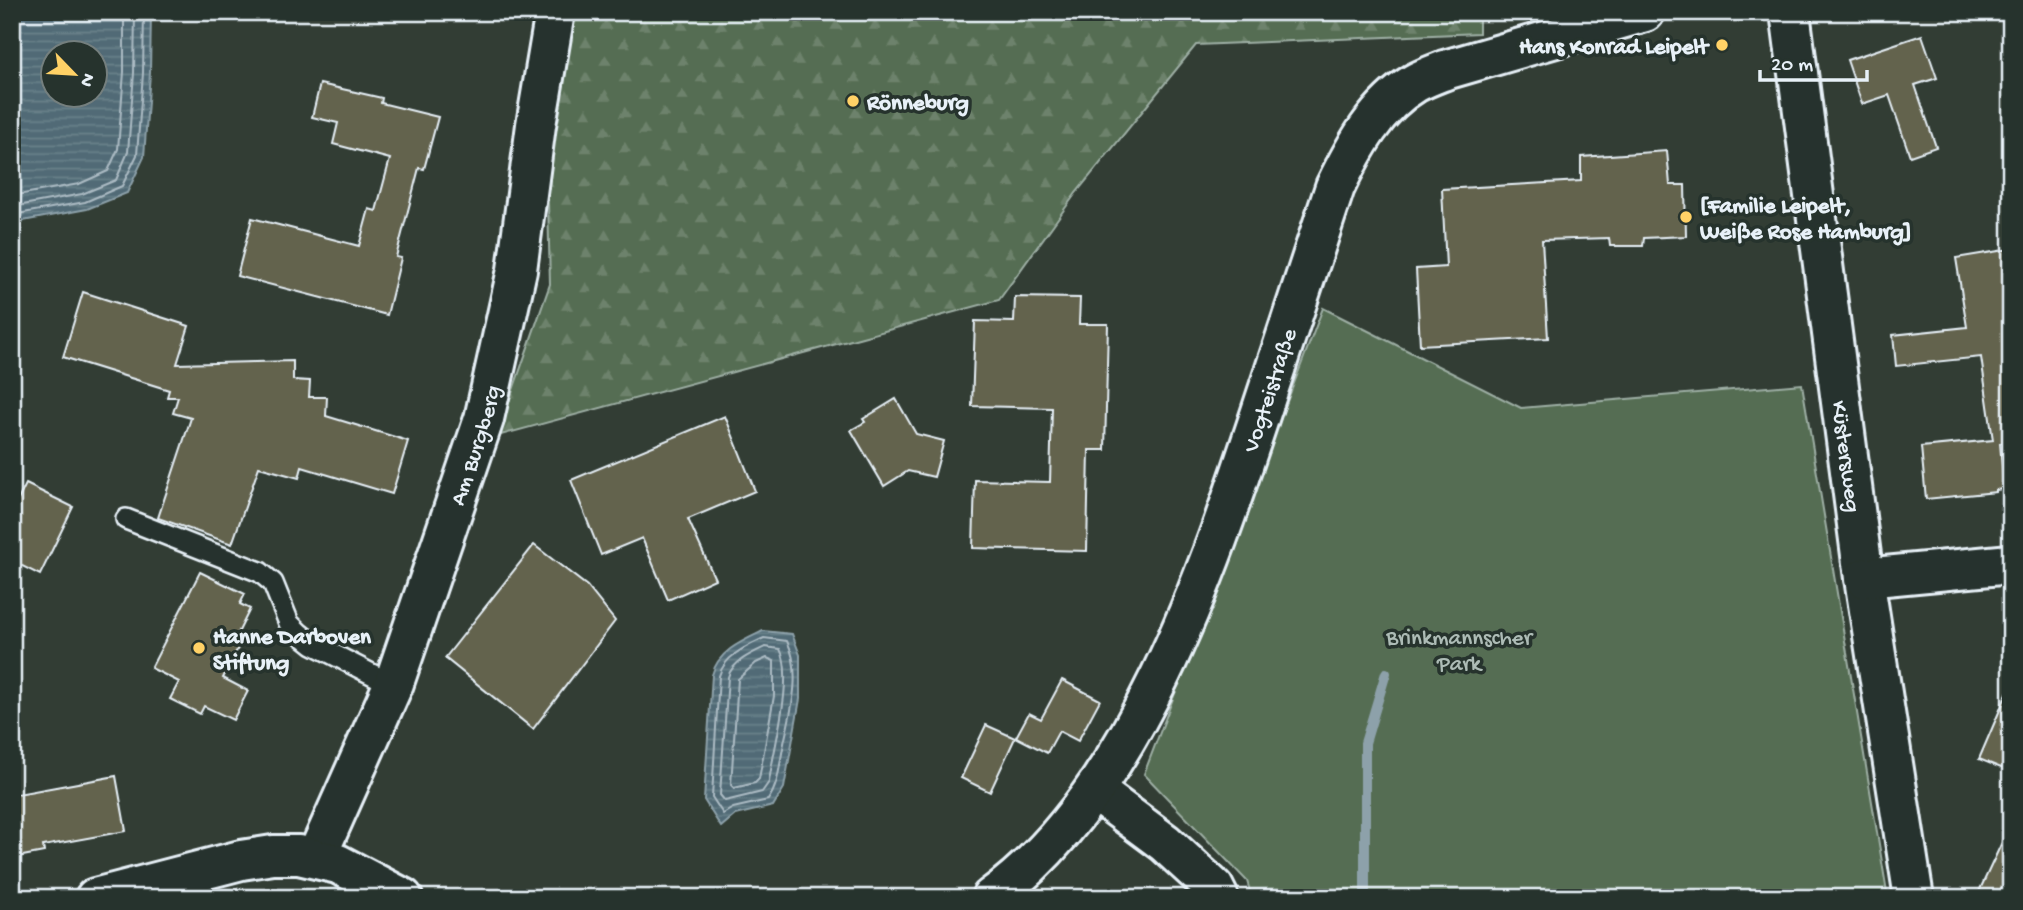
<svg xmlns="http://www.w3.org/2000/svg" width="2023" height="910" font-family="'Gochi Hand',sans-serif">
	<style>
		.forest { fill: url(#forest-firs); stroke: #9eafa5; stroke-width: 2 }
		.green { fill: #556d52; stroke: #9eafa5; stroke-width: 2 }
		.water { fill: url(#water-rules); stroke: #8da1aa; stroke-width: 2; fill-rule: evenodd }
		.lines { fill: none; stroke-linecap: round; stroke-linejoin: round }
		.shore { stroke: #acbbc4; stroke-width: 2 }
		.stream { stroke: #8da1aa; stroke-width: 10 }
		.building { fill: #64634e; stroke: #e8f1f8; stroke-width: 2 }
		.lane-casing { stroke: #e8f1f8; stroke-width: 24 }
		.street-casing { stroke: #e8f1f8; stroke-width: 44 }
		.secondary-casing { stroke: #e8f1f8; stroke-width: 44 }
		.lane { stroke: #26332d; stroke-width: 19 }
		.street { stroke: #26332d; stroke-width: 38 }
		.secondary { stroke: #26332d; stroke-width: 38 }
		.poi-dot { fill: #ffd166; stroke: #26332d; stroke-width: 2.5 }
		.labels { text-anchor: middle; stroke-width: 7; stroke-linejoin: round; paint-order: stroke }
		.poi-label { font-size: 23px; font-weight: bold; fill: #e8f1f8; stroke: #26332d; text-anchor: start }
		.street-label { font-size: 23px; fill: #e8f1f8; stroke: #26332d }
		.park-label { font-size: 23px; fill: #adbcb6; stroke: #26332d }
	</style>
	<defs>
		<pattern id="forest-firs" width="22" height="20" patternUnits="userSpaceOnUse" patternTransform="scale(1.75)"><rect width="22" height="20" fill="#556d52"/><path d="M5 1l3.5 6h-7zM16 11l3.5 6h-7z" fill="#6d826c"/></pattern>
		<pattern id="water-rules" width="6" height="5" patternUnits="userSpaceOnUse" patternTransform="scale(1.75)"><rect width="6" height="5" fill="#516b76"/><path d="M0 2.5h6" fill="none" stroke="#6a818a"/></pattern>
	</defs>
	<rect width="100%" height="100%" fill="#323d34"/>
	<filter id="ink" filterUnits="userSpaceOnUse"><feTurbulence type="fractalNoise" baseFrequency=".0143" numOctaves="2"/><feDisplacementMap in="SourceGraphic" scale="14" xChannelSelector="R" yChannelSelector="G"/><feConvolveMatrix kernelMatrix="1 2 1 2 8 2 1 2 1" color-interpolation-filters="sRGB"/></filter>
	<g filter="url(#ink)">
		<polygon class="forest" points="566,12 1479,12 1479,33 1196,45 1076,193 999,300 497,436 550,284 546,120"/>
		<polygon class="green" points="1323,308 1521,408 1802,384 1888,898 1252,898 1247,881 1144,774"/>
		<g class="water">
			<path d="M12 12H151L150 73 144 157 127 193 87 209 12 223ZM52 52H94V94H52Z"/>
			<path d="M763 631 792 634 800 655V699L784 788 773 806 735 815 721 827 704 800 712 675C718 651 742 641 763 631Z"/>
		</g>
		<g class="lines">
			<g class="shore">
				<polyline points="12,196 79,184 108,171 118,149 124,72 124,12"/>
				<polyline points="12,207 82,194 116,180 128,152 134,73 135,12"/>
				<polyline points="12,215 85,202 122,186 137,155 143,73 144,12"/>
				<path d="M764 638 787 641C803 673 790 714 783 748 779 767 779 784 768 800L733 808 723 814 712 797 719 676C724 656 747 646 764 638Z"/>
				<path d="M765 647 780 649C795 676 773 750 769 782L762 792 725 801 720 795 728 677C732 662 752 653 765 647Z"/>
				<polygon points="767,658 774,661 774,696 759,779 755,783 734,788 731,785 738,679 756,663"/>
			</g>
			<polyline class="stream" points="1365,898 1365,743 1386,673"/>
		</g>
		<g class="building">
			<polygon points="1922,35 1937,78 1915,85 1936,147 1910,156 1889,95 1862,104 1847,60"/>
			<polygon points="320,84 382,98 381,103 438,117 424,169 419,168 396,257 401,258 387,315 237,276 252,218 359,246 369,209 376,211 390,159 333,144 338,123 312,117"/>
			<polygon points="1667,151 1670,185 1685,185 1686,236 1644,238 1643,246 1610,246 1609,238 1542,240 1548,338 1420,345 1416,269 1446,267 1442,189 1581,181 1581,157"/>
			<polygon points="2011,249 2011,443 2000,443 2004,489 1996,490 1996,492 1926,499 1921,447 1993,440 1981,357 1896,366 1893,335 1967,327 1956,258"/>
			<polygon points="83,292 189,326 177,364 293,361 293,380 310,381 309,397 327,397 326,416 408,441 392,494 302,467 299,478 259,467 232,544 158,518 191,418 173,413 178,397 167,397 169,390 63,357"/>
			<polygon points="1015,297 1080,298 1079,324 1108,324 1105,450 1089,450 1087,551 973,548 975,480 1050,482 1052,408 972,406 975,321 1014,322"/>
			<polygon points="896,399 916,434 944,441 934,477 908,471 884,486 851,430 865,422 863,419"/>
			<polygon points="725,416 755,491 688,519 715,579 668,600 642,538 601,555 571,480"/>
			<polygon points="26,484 73,507 40,575 12,561 12,512"/>
			<polygon points="534,545 587,586 615,621 533,729 445,658"/>
			<polygon points="200,572 245,594 240,604 250,609 237,635 243,638 223,678 248,691 233,720 204,706 200,714 170,699 179,682 151,668"/>
			<polygon points="1062,680 1100,700 1078,741 1059,731 1047,753 1016,737 1029,713 1041,719"/>
			<polygon points="2011,684 2011,772 1979,759"/>
			<polygon points="986,725 1015,738 990,792 961,778"/>
			<polygon points="116,776 126,831 43,846 44,852 12,858 12,795"/>
			<polygon points="2011,823 2011,898 1976,898"/>
		</g>
		<g class="lines">
			<g class="lane-casing">
				<polyline id="lane" points="126,519 260,572 273,583 289,623 299,633 313,644 393,685"/>
			</g>
			<g class="street-casing">
				<g id="street">
					<path id="s1" d="M1790 12 1864 578 1914 898"/>
					<polyline points="1864,578 2011,564"/>
					<polyline points="1095,791 1165,843 1214,888 1219,898"/>
					<path id="s2" d="M316 858 394 683 484 419 517 270 536 125 555 12"/>
				</g>
			</g>
			<g class="secondary-casing">
				<g id="secondary">
					<polyline points="95,898 241,860 273,855 299,855 338,864 403,898"/>
					<path id="s3" d="M991 898C1134 795 1209 570 1262 409 1286 335 1311 261 1335 187 1354 148 1376 106 1415 83 1424 78 1435 74 1445 70L1645 12"/>
				</g>
			</g>
			<use href="#lane" class="lane"/>
			<use href="#street" class="street"/>
			<use href="#secondary" class="secondary"/>
		</g>
	</g>
	<g class="poi-dot">
		<circle cx="1722" cy="45" r="7"/>
		<circle cx="853" cy="101" r="7"/>
		<circle cx="1686" cy="217" r="7"/>
		<circle cx="199" cy="648" r="7"/>
	</g>
	<g class="labels">
		<g class="poi-label">
			<text x="1708" y="53" text-anchor="end">Hans Konrad Leipelt</text>
			<text x="867" y="109">Rönneburg</text>
			<text x="1700" y="212">[Familie Leipelt,<tspan x="1700" dy="26">Weiße Rose Hamburg]</tspan></text>
			<text x="213" y="643">Hanne Darboven<tspan x="213" dy="26">Stiftung</tspan></text>
		</g>
		<g class="street-label">
			<text dy="8" stroke="none"><textPath href="#s3" startOffset="588">Vogteistraße</textPath></text>
			<text dy="8" stroke="none"><textPath href="#s2" startOffset="443">Am Burgberg</textPath></text>
			<text dy="8" stroke="none"><textPath href="#s1" startOffset="448">Küstersweg</textPath></text>
		</g>
		<g class="park-label">
			<text x="1459" y="644">Brinkmannscher<tspan x="1459" dy="26">Park</tspan></text>
		</g>
	</g>
	<rect width="2023" height="910" fill="none" stroke="#26332d" stroke-width="42"/>
	<rect x="21" y="21" width="1981" height="868" fill="none" stroke="#e8f1f8" stroke-width="2.5" filter="url(#ink)"/>
	<g transform="translate(74 74) rotate(115)"><circle r="33" fill="#26332d" stroke="#747f7e" stroke-width="2"/>
	<path d="M0-5L12 26L0 18L-12 26Z" fill="#ffd166"/>
	<text y="-10" font-size="19" font-weight="bold" text-anchor="middle" fill="#e8f1f8">N</text>
	</g>
	<path d="M1760 70v10h107v-10" fill="none" stroke="#e8f1f8" stroke-width="3.5"/>
	<text x="1771" y="70" font-size="21" fill="#e8f1f8" stroke="#26332d" stroke-width="5" paint-order="stroke">20 m</text>
</svg>
